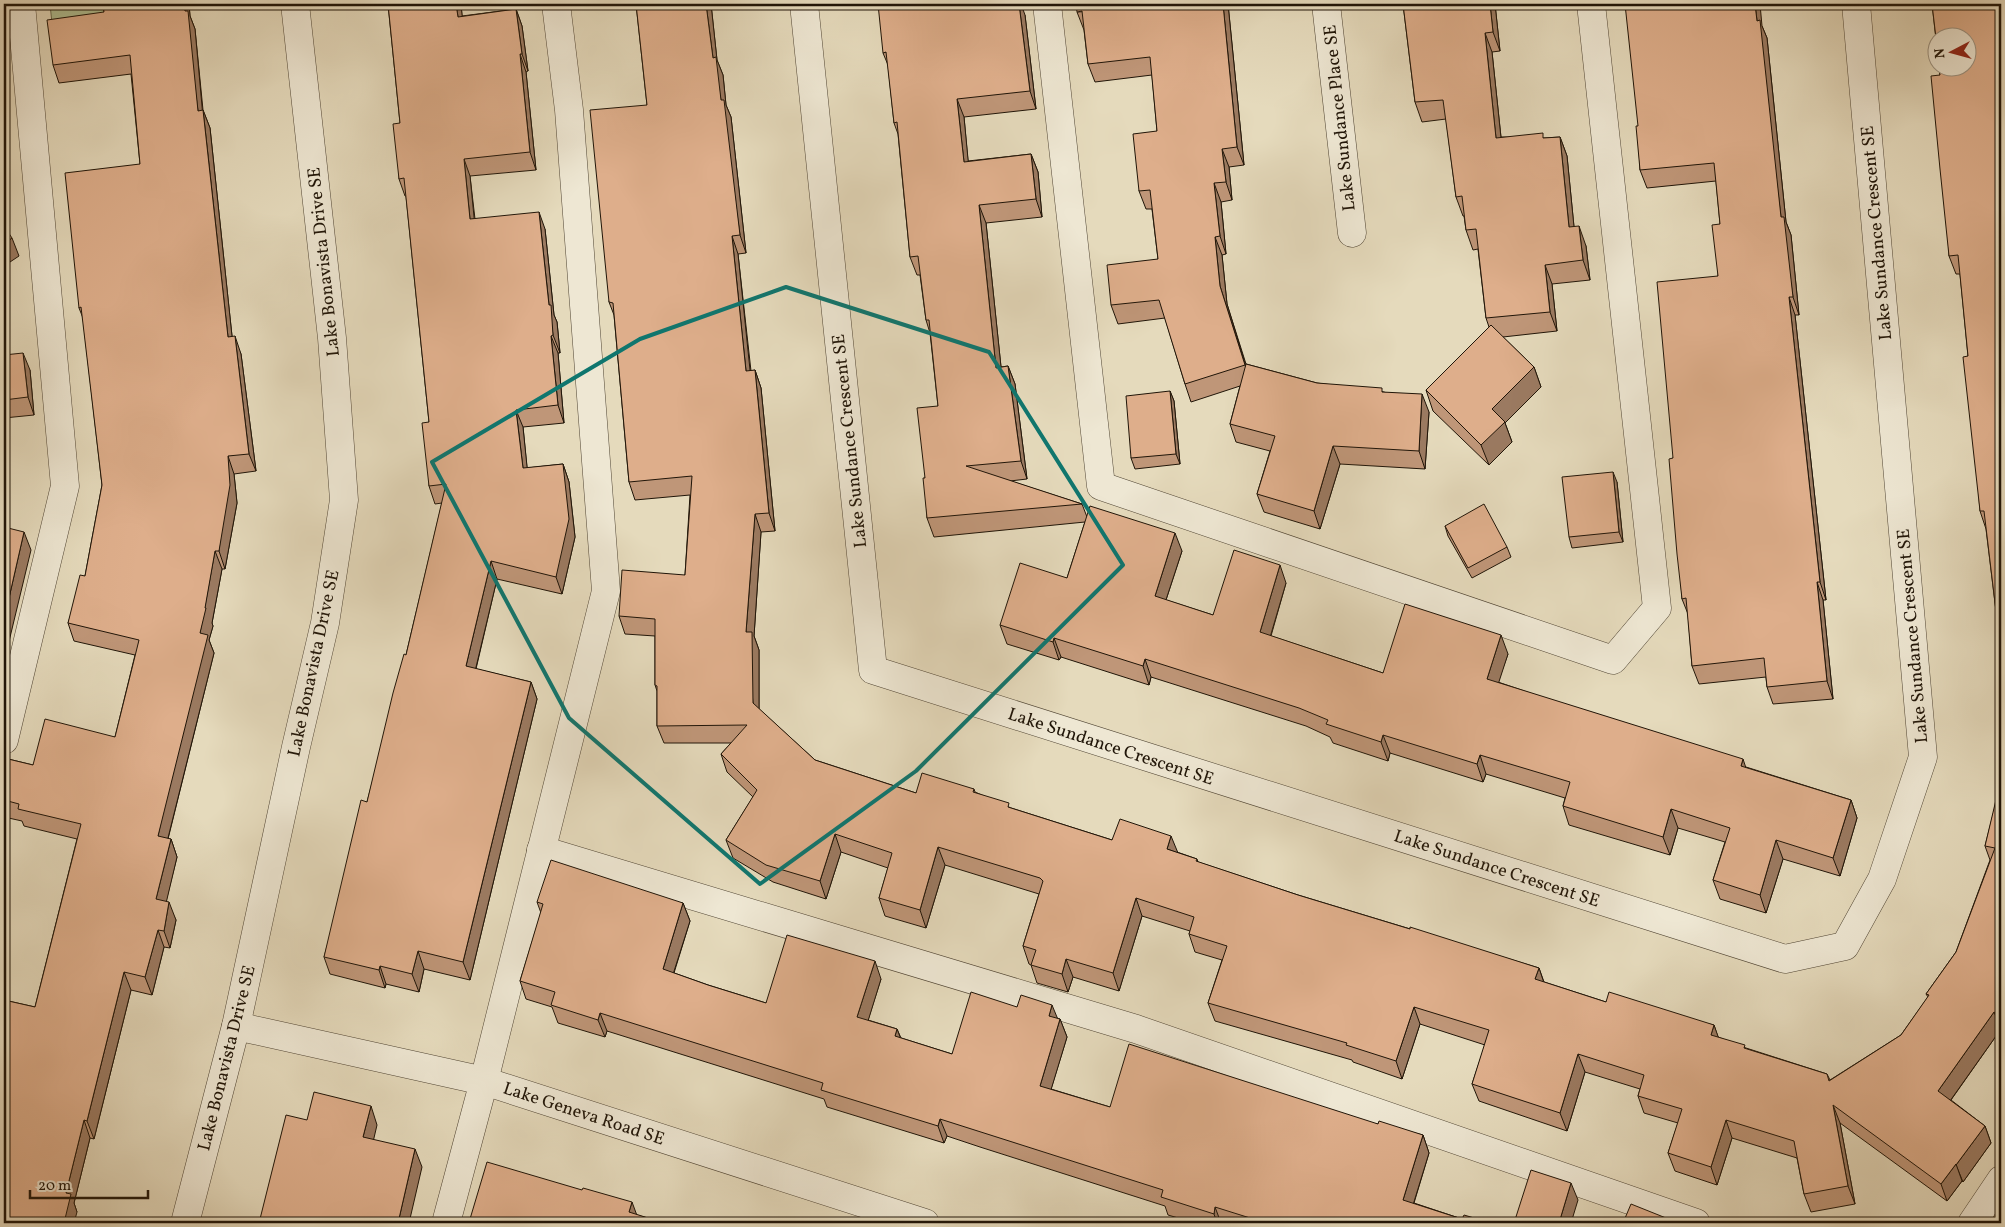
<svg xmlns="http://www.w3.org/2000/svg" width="2005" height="1227" font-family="Vollkorn,serif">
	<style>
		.green { fill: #b0c194; stroke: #686b4e }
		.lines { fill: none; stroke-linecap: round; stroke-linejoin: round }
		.minor-casing { stroke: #514635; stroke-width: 29 }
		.minor { stroke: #eee7d3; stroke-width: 28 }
		.wall { fill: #bf9678; stroke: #201508 }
		.shaded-wall { fill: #9b7a61; stroke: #201508 }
		.building { fill: #deae8b; stroke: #201508 }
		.marked { fill: none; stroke: #0f766e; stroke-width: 4; stroke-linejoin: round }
		.labels { text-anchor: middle; stroke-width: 4; stroke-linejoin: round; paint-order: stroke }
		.street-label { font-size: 18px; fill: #201508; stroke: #eee7d3 }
	</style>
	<rect width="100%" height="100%" fill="#e5dabc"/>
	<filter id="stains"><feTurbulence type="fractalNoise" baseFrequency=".004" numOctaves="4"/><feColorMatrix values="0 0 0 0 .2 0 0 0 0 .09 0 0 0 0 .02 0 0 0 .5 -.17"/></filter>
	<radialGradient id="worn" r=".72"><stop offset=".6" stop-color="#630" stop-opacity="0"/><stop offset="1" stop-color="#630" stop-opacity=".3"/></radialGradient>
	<polygon class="green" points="50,4 105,4 108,28 53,33"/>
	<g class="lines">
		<g class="minor-casing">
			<g id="minor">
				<polyline points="804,4 873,670 1785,959 1845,946 1882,879 1923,757 1856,4"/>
				<polyline points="1047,4 1101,486 1613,660 1657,608 1591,4"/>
				<polyline points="1326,4 1352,233"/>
				<polyline points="4,740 65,486 21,4"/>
				<polyline points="541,850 1136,1029 1696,1223"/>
				<polyline points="236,1026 484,1081 925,1223"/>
				<polyline points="185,1223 236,1026 296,747 325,623 344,500 332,338 295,4"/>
				<polyline points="446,1223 484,1081 606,591 569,110 556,4"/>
				<polyline points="1972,1223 2001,1180"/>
			</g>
		</g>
		<use href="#minor" class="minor"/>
	</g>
	<g class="wall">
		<polygon points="103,4 189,4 190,16 195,29 203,110 210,128 232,336 241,354 256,471 234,474 237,503 225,569 222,569 212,623 213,626 209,640 214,653 168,839 171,839 177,857 166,901 176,920 170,948 164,947 152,995 131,990 94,1139 90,1138 74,1203 77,1212 4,1223 4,1000 35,1007 77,839 24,826 22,821 4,817 4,758 33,765 115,737 135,655 74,641 68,623 85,576 102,485 83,318 79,308 140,164 131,74 59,83 53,65 104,12"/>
		<polygon points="388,4 461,4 462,16 516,9 522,26 528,71 526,72 536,170 470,176 475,219 545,229 554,315 557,322 560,353 558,353 564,423 523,427 527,468 563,464 569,482 575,537 562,594 497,579 476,669 531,682 537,699 470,980 424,969 419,992 386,984 385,988 330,974 324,957 367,802 406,655 442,503 435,504 429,486 429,422 406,196 405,196 399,179 400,123"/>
		<polygon points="636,4 711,4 717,60 723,75 726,105 731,117 746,253 738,254 751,371 755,370 761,388 775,531 761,532 754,636 759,650 759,709 815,760 916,793 974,789 975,792 1011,808 1112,840 1177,852 1197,859 1198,862 1298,895 1539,968 1544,982 1606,1002 1714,1025 1718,1037 1746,1048 1827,1074 1830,1080 1901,1035 1928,997 1926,994 1956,952 1990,860 1985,846 2001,783 2001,1030 2001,1029 1951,1100 1985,1126 1991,1143 1963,1182 1962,1181 1947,1201 1840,1123 1855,1204 1811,1212 1804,1194 1797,1158 1732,1138 1717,1185 1675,1171 1668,1153 1678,1123 1644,1113 1638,1096 1640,1089 1585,1072 1567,1131 1479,1101 1472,1084 1485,1045 1420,1024 1402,1079 1353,1062 1352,1060 1215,1021 1208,1003 1222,960 1195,952 1189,934 1190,931 1142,916 1119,991 1073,977 1068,992 1037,983 1031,965 1029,964 1023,946 1039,894 945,865 926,928 885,916 879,898 888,868 841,852 826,899 773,882 733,858 726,840 753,797 727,772 721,754 731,743 664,743 657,726 657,691 655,685 655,636 625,634 619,616 685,575 690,495 635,500 629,482 614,315 609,302 647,105"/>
		<polygon points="1228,4 1244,165 1229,167 1232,200 1221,202 1226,254 1222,255 1227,304 1246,364 1317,383 1384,392 1429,412 1425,469 1340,464 1320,529 1264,512 1257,494 1270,451 1236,442 1230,424 1240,386 1191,402 1185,384 1165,318 1118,324 1111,305 1158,259 1152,209 1146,209 1139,191 1157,131 1152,75 1095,82 1088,64 1084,30 1077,12"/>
		<polygon points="1403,4 1495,4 1500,51 1492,52 1501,137 1545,138 1560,137 1567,156 1574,227 1586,246 1590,280 1552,284 1557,331 1503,337 1534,367 1541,387 1505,423 1512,442 1489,465 1433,411 1426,390 1489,327 1486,318 1478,249 1473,250 1466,230 1464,216 1463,216 1456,197 1446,119 1422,122 1415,102"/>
		<polygon points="1932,4 2001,4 2001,643 1999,636 1986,529 1980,511 1968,356 1960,274 1956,274 1949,256 1940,75"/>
		<polygon points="1025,15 1036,109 964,117 968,161 1031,154 1038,172 1042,217 986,223 1001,367 1008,366 1015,384 1027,479 1010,481 1082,504 1087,517 1182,551 1166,600 1213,615 1286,583 1271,636 1383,673 1508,654 1498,682 1746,767 1851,800 1857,818 1840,876 1783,859 1766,913 1720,899 1713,880 1725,842 1678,828 1670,855 1569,825 1563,806 1565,798 1486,774 1483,782 1390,753 1388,761 1333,743 1330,737 1306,726 1151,677 1149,685 1061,657 1059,660 1007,644 1000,625 1067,578 1085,522 934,537 927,518 925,478 938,406 930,333 926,320 920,275 917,275 910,257 898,134 894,123 888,65 883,53"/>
		<polygon points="1762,26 1767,38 1786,222 1791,235 1799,315 1795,315 1826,600 1823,600 1833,699 1773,704 1767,687 1766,677 1699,684 1692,666 1688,614 1682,599 1673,458 1718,276 1720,224 1716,181 1647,188 1640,170 1638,126"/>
		<polygon points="4,355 30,370 34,415 4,418"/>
		<polygon points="1170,391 1174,401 1180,464 1135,469 1131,458"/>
		<polygon points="1617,482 1623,542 1572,548 1569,537"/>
		<polygon points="1445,526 1507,547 1511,557 1472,578 1448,536"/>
		<polygon points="537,902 683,903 690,921 674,973 708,985 766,1003 881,979 868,1020 897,1029 901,1038 952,1054 1017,1007 1060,1019 1067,1037 1051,1089 1110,1107 1378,1124 1423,1135 1429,1153 1414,1203 1462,1219 1491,1223 1195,1223 1168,1215 1165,1206 980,1147 947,1136 944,1143 827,1107 824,1099 607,1031 605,1037 558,1023 552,1007 526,999 520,981 541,913"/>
		<polygon points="637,1215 664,1223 471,1223 470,1219"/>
	</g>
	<g class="shaded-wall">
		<polygon points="184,4 189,4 190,16 195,29 204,128 198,111"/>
		<polygon points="456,4 461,4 464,35 458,17"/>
		<polygon points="706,4 711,4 717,60 723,75 726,105 731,117 746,253 740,235 721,100 713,58"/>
		<polygon points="1019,4 1021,4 1025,15 1036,109 1030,91"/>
		<polygon points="1223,4 1228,4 1244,165 1237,147"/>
		<polygon points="1490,4 1495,4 1500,51 1493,32"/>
		<polygon points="1755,4 1760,4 1762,26 1767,38 1786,222 1791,235 1799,315 1793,297 1781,217"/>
		<polygon points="1996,4 2001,18 2001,55"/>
		<polygon points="516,9 522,26 528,71 522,54"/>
		<polygon points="1485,33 1492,52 1503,157 1496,138"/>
		<polygon points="520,54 526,72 536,170 530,152"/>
		<polygon points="957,99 964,117 970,180 964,162"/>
		<polygon points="203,110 210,128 234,355 228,337"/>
		<polygon points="1560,137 1567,156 1576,247 1569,227"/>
		<polygon points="1222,149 1229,167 1232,200 1226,182"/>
		<polygon points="1031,154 1038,172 1042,217 1036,199"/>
		<polygon points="464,159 470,176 476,237 470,219"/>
		<polygon points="1214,183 1221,202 1226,254 1220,236"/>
		<polygon points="979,205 986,223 1003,386 996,368"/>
		<polygon points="539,212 545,229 554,315 557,322 560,353 553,335 549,305"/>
		<polygon points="1579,226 1586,246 1590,280 1583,260"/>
		<polygon points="732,236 738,254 752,389 746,371"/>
		<polygon points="1215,237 1222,255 1227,304 1251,383 1245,365 1220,286"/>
		<polygon points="12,238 19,256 4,266 4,244"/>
		<polygon points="1545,265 1552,284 1557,331 1550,312"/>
		<polygon points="1789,297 1795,315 1826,600 1820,582"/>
		<polygon points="235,336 241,354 256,471 249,454"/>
		<polygon points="551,336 558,353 564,423 558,405"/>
		<polygon points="23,353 30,370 34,415 28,397"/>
		<polygon points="1008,366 1015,384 1027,479 1021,461"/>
		<polygon points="1534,367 1541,387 1505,423 1512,442 1489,465 1481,445 1492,409"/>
		<polygon points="755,370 761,388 775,531 769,513"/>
		<polygon points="1170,391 1174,401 1180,464 1176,454"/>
		<polygon points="1422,394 1429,412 1425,469 1419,451"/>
		<polygon points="516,410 523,427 529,486 523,468"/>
		<polygon points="1333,446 1340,464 1320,529 1314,511"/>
		<polygon points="228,456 234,474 237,503 225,569 219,551"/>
		<polygon points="563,464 569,482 575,537 562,594 556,577"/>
		<polygon points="1613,472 1617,482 1623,542 1619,532"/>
		<polygon points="755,514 761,532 754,636 759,650 759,721 753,703 746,632"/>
		<polygon points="24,532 31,550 5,658 4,654 4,620"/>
		<polygon points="1175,533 1182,551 1161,615 1155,596"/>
		<polygon points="215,551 222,569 212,623 213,626 209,640 214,653 164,854 158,836 200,633"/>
		<polygon points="491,561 497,579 472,684 466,666"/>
		<polygon points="1280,565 1286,583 1266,651 1260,632"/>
		<polygon points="1817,582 1823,600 1833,699 1827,681"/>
		<polygon points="1501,635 1508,654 1494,697 1487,679"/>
		<polygon points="1054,638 1061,657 1059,660 1053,642"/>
		<polygon points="1145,659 1151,677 1149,685 1143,666"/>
		<polygon points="531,682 537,699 470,980 463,962"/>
		<polygon points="1383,735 1390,753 1388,761 1381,742"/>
		<polygon points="1480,755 1486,774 1483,782 1477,764"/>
		<polygon points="1743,759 1749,777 1741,766"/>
		<polygon points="1851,800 1857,818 1840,876 1833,858"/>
		<polygon points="1671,809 1678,828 1670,855 1663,837"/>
		<polygon points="835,834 841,852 826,899 820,881"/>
		<polygon points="1171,836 1178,853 1167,849"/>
		<polygon points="171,839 177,857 163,916 156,899"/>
		<polygon points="1776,840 1783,859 1766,913 1760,895"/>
		<polygon points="938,847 945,865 926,928 920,910"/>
		<polygon points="1136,898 1142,916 1119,991 1113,973"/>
		<polygon points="169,902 176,920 170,948 164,931"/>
		<polygon points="683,903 690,921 669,987 663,969"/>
		<polygon points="158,930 164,947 152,995 145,977"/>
		<polygon points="418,951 424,969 419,992 412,974"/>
		<polygon points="1066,959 1073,977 1068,992 1062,974"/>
		<polygon points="875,961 881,979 864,1034 857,1017"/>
		<polygon points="380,966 386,984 385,988 379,970"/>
		<polygon points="1539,968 1545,986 1535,979"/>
		<polygon points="124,972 131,990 94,1139 87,1121"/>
		<polygon points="1052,1005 1059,1022 1049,1016"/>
		<polygon points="1414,1007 1420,1024 1402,1079 1396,1061"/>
		<polygon points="1994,1012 2001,1029 1945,1108 1938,1091"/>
		<polygon points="600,1013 607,1031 605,1037 598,1020"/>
		<polygon points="1060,1019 1067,1037 1047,1103 1040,1086"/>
		<polygon points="1714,1025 1720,1042 1711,1035"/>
		<polygon points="897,1029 904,1047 895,1036"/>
		<polygon points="1578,1054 1585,1072 1567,1131 1560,1113"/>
		<polygon points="1833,1105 1840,1123 1855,1204 1848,1186"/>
		<polygon points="371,1106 377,1125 370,1155 363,1137"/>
		<polygon points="940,1119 947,1136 944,1143 938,1126"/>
		<polygon points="84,1120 90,1138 74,1203 77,1212 74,1223 64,1223 66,1193"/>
		<polygon points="1726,1120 1732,1138 1717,1185 1711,1167"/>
		<polygon points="1985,1126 1991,1143 1963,1182 1956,1165"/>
		<polygon points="1423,1135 1429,1153 1409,1218 1403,1200"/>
		<polygon points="415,1149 422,1167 409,1223 398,1223"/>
		<polygon points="1956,1164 1962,1181 1947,1201 1941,1184"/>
		<polygon points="1571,1183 1578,1200 1571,1223 1559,1223"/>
		<polygon points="632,1202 639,1221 629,1212"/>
		<polygon points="1215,1207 1221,1223 1217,1223 1214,1214"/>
	</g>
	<g class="building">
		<polygon points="103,4 184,4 185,11 188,11 198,111 203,110 228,337 235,336 249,454 228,456 230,485 219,551 215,551 205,608 206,608 200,633 208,635 158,836 171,839 156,899 169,902 164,931 158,930 145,977 124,972 87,1121 84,1120 66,1193 71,1194 64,1223 4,1223 4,1215 5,1211 4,1210 4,1000 35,1007 81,824 18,809 19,804 4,800 4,758 33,765 45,719 115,737 139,640 68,623 80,575 85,576 102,485 81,307 79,308 65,173 140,164 130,55 53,65 47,20 104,12"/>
		<polygon points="388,4 456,4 458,17 516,9 522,54 520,54 530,152 464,159 470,219 539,212 549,305 551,305 553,335 551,336 558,405 516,410 523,468 563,464 569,519 556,577 491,561 466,666 531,682 463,962 418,951 412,974 380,966 379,970 324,957 361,800 367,802 393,693 404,654 406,655 446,484 429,486 422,423 429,422 404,178 399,179 393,124 400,123"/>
		<polygon points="636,4 706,4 713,58 716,57 721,100 724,100 740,235 732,236 746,371 755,370 769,513 755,514 746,632 752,632 753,703 815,760 916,793 922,773 974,789 973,792 1009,803 1008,807 1112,840 1120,819 1171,836 1167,849 1197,859 1196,861 1298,895 1410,929 1410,927 1539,968 1535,979 1606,1002 1609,992 1714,1025 1711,1035 1745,1045 1744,1048 1827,1074 1829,1081 1901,1035 1929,995 1926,994 1956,952 1995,848 1985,846 2000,783 2001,783 2001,1016 1994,1012 1938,1091 1985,1126 1956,1165 1956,1164 1941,1184 1833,1105 1848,1186 1804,1194 1794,1141 1726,1120 1711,1167 1668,1153 1682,1109 1638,1096 1644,1075 1578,1054 1560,1113 1472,1084 1489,1030 1414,1007 1396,1061 1346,1045 1347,1043 1208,1003 1227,946 1189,934 1194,917 1136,898 1113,973 1066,959 1062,974 1031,965 1036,950 1023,946 1043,881 1040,878 938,847 920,910 879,898 892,853 835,834 820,881 766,865 726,840 757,790 721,754 747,725 657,726 657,686 655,685 655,619 619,616 622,570 685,575 692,476 629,482 613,303 609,302 590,110 647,105"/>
		<polygon points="878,4 1019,4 1030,91 957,99 964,162 1031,154 1036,199 979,205 996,368 1008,366 1021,461 966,466 1082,504 927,518 923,478 925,478 917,408 938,406 929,320 926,320 918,256 910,257 897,122 894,123 886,52 883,53"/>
		<polygon points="1076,4 1223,4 1237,147 1222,149 1226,182 1214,183 1220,236 1215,237 1220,286 1245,365 1185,384 1159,300 1111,305 1107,265 1158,259 1150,190 1139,191 1133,134 1157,131 1150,57 1088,64 1082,11 1077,12"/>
		<polygon points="1403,4 1490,4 1493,32 1485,33 1496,138 1543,133 1543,138 1560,137 1569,227 1579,226 1583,260 1545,265 1550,312 1486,318 1476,229 1466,230 1462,196 1456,197 1443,100 1415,102"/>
		<polygon points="1625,4 1755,4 1757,21 1760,20 1781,217 1784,217 1793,297 1789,297 1820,582 1817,582 1827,681 1767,687 1764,658 1692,666 1686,598 1682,599 1677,554 1669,459 1673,458 1657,282 1718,276 1712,225 1720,224 1714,163 1640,170 1636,126 1638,126"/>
		<polygon points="1932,4 1998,4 1996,4 2001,55 2001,636 1999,636 1984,511 1980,511 1963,357 1968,356 1958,255 1949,256 1940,169 1931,76 1940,75 1939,68 1968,68 1968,38 1938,38 1938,55"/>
		<polygon points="4,226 12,238 4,244"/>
		<polygon points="1491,325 1534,367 1492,409 1505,422 1481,445 1426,390"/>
		<polygon points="23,353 28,397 4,400 4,355"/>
		<polygon points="1246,364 1317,383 1382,388 1382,392 1422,394 1419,451 1333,446 1314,511 1257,494 1275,436 1230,424"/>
		<polygon points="1170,391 1176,454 1131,458 1126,396"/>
		<polygon points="1613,472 1619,532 1569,537 1562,477"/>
		<polygon points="1484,504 1507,547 1468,568 1445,526"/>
		<polygon points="1090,506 1175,533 1155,596 1213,615 1234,550 1280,565 1260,632 1383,673 1405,604 1501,635 1487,679 1743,759 1741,766 1851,800 1833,858 1776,840 1760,895 1713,880 1730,828 1671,809 1663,837 1563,806 1570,782 1480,755 1477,764 1383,735 1381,742 1326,724 1328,720 1299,708 1145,659 1143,666 1054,638 1053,642 1000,625 1020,563 1067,578"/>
		<polygon points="4,527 24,532 4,620"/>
		<polygon points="551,860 683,903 663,969 708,985 766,1003 787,935 875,961 857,1017 897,1029 895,1036 952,1054 971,992 1017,1007 1021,995 1052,1005 1049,1016 1060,1019 1040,1086 1110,1107 1129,1044 1378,1124 1379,1121 1423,1135 1403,1200 1462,1219 1464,1215 1491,1223 1266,1223 1215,1207 1214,1214 1161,1197 1163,1190 940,1119 938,1126 821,1090 823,1083 600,1013 598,1020 551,1005 555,992 520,981 543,904 537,902"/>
		<polygon points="314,1092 371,1106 363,1137 415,1149 398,1223 259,1223 286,1115 307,1120"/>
		<polygon points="487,1162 582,1190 583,1188 632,1202 629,1212 664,1223 474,1223 475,1221 470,1219"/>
		<polygon points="1531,1170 1571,1183 1559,1223 1514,1223"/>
		<polygon points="1631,1204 1676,1222 1678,1218 1694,1220 1700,1223 1623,1223"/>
	</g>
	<path class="marked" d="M786 287 989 352 1123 565 916 771 760 884 569 718 432 462 640 339Z"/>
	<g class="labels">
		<g class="street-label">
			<text transform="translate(1339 118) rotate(-96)" y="6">Lake Sundance Place SE</text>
			<text transform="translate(1876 233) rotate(-95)" y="6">Lake Sundance Crescent SE</text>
			<text transform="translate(323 262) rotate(-96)" y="6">Lake Bonavista Drive SE</text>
			<text transform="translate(849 441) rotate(-96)" y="6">Lake Sundance Crescent SE</text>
			<text transform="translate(1912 636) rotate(-95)" y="6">Lake Sundance Crescent SE</text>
			<text transform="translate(313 663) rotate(-78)" y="6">Lake Bonavista Drive SE</text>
			<text transform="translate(1111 746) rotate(18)" y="6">Lake Sundance Crescent SE</text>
			<text transform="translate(1497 868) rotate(18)" y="6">Lake Sundance Crescent SE</text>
			<text transform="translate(226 1058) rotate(-76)" y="6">Lake Bonavista Drive SE</text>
			<text transform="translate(584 1113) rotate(18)" y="6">Lake Geneva Road SE</text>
		</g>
	</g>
	<rect width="2005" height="1227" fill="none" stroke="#e5dabc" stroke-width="20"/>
	<rect x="5" y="5" width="1995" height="1217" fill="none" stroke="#201508" stroke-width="2.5"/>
	<rect x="10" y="10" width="1985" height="1207" fill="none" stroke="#201508"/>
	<g transform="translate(1952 52) rotate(264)"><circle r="24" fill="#eee7d3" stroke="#9c9382"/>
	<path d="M0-4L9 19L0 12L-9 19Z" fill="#8f2418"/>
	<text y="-8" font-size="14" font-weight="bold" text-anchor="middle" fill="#201508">N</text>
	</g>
	<path d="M30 1190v8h118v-8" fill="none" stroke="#201508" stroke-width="2.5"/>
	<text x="38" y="1190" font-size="15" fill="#201508" stroke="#eee7d3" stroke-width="4" paint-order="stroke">20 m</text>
	<rect width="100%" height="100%" filter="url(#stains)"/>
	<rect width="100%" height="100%" fill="url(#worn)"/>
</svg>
